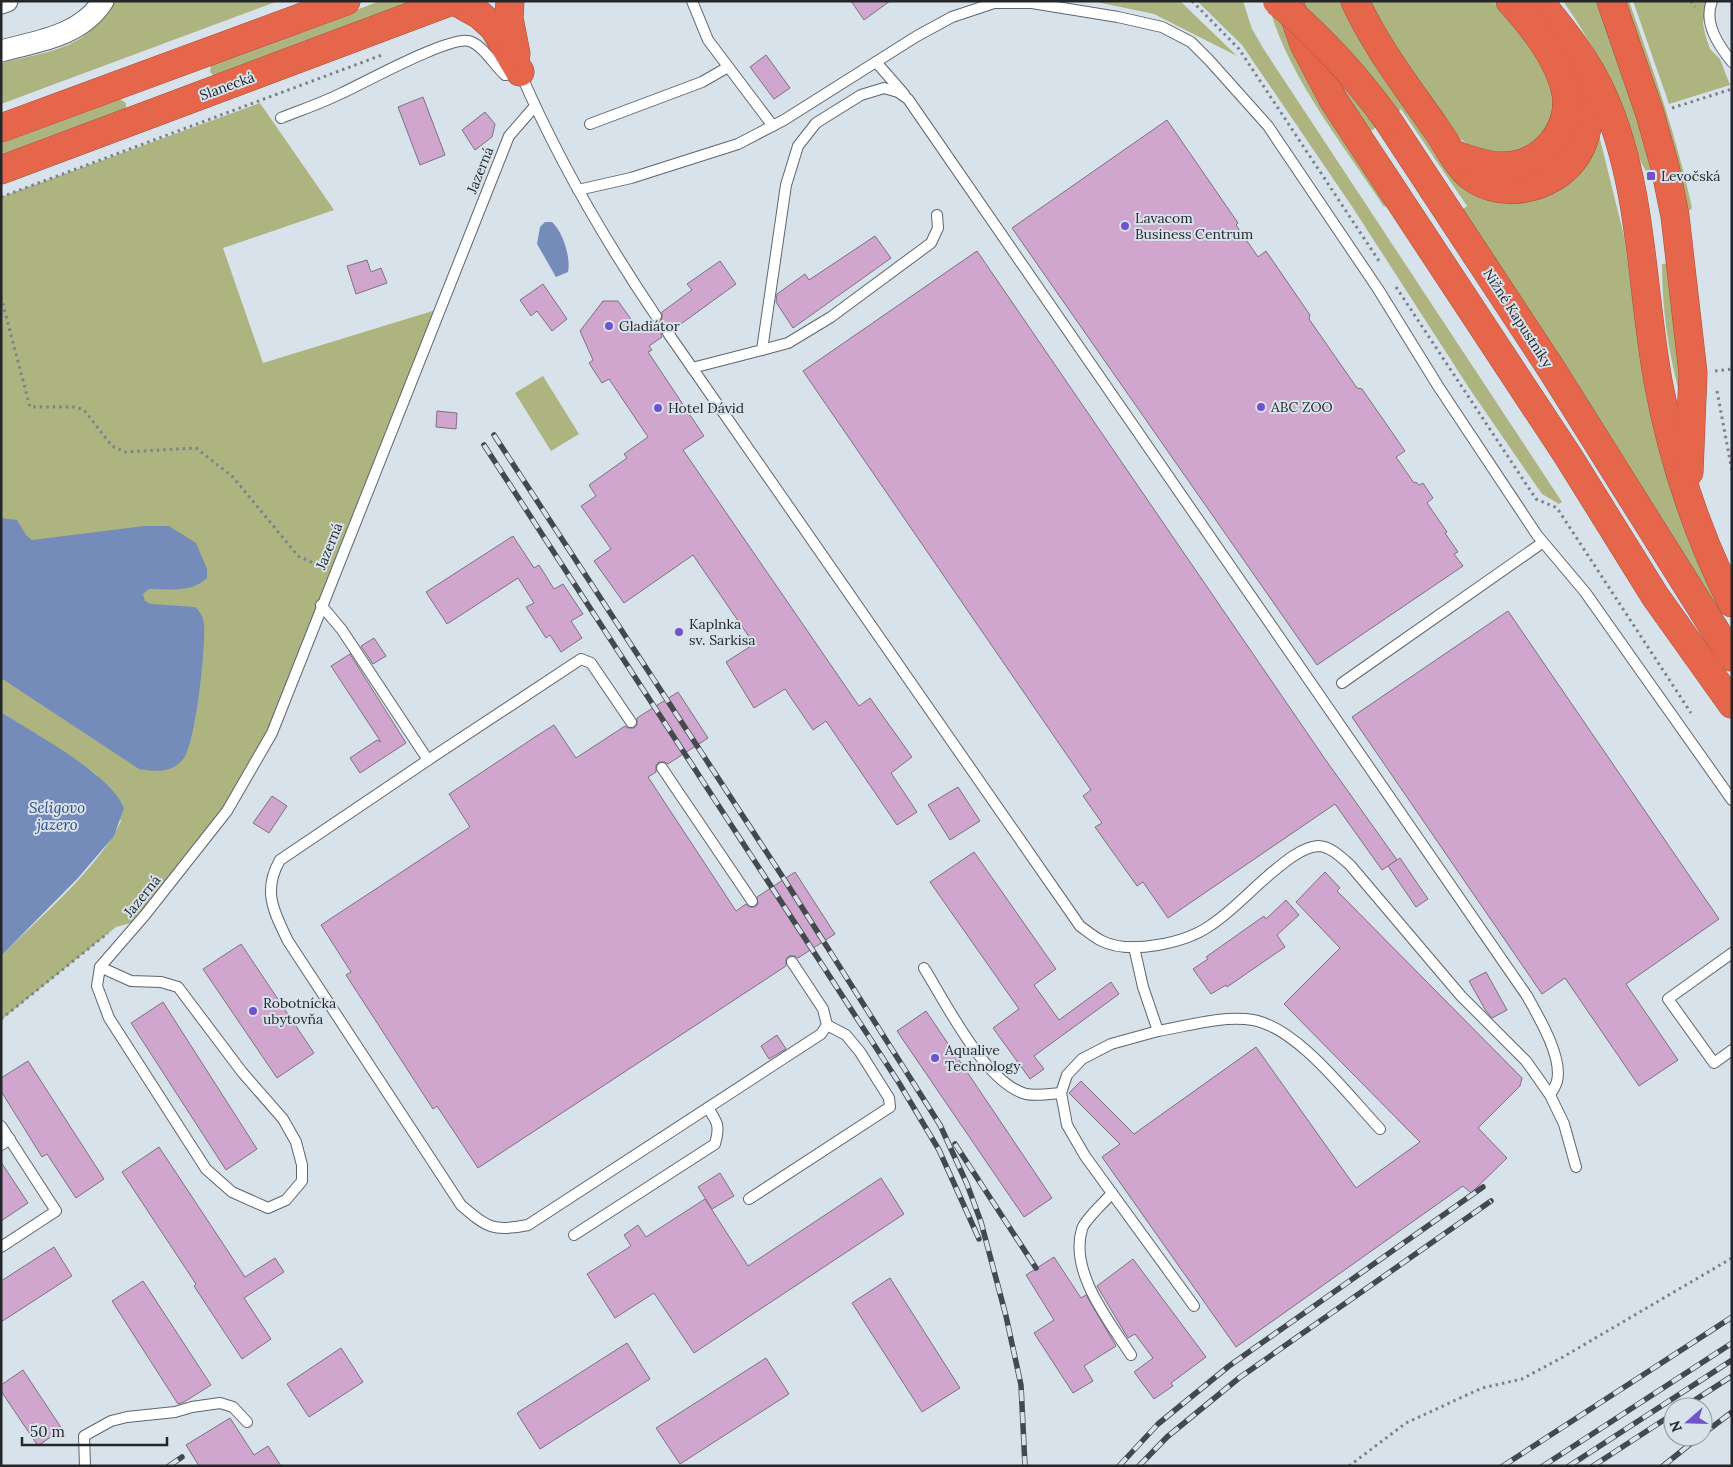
<svg xmlns="http://www.w3.org/2000/svg" width="1733" height="1467" font-family="Lora,serif">
	<style>
		.green { fill: #aeb480 }
		.water { fill: #758cba }
		.building { fill: #d0a5ce; stroke: #7b737b }
		.lines { fill: none; stroke-linecap: round; stroke-linejoin: round }
		.lane-casing { stroke: #5d666d; stroke-width: 12 }
		.street-casing { stroke: #5d666d; stroke-width: 23 }
		.highway-casing { stroke: #a1503f; stroke-width: 29 }
		.path { stroke: #7b8288; stroke-width: 3; stroke-dasharray: 2.5 4; stroke-linecap: butt }
		.lane { stroke: #fff; stroke-width: 10 }
		.street { stroke: #fff; stroke-width: 21 }
		.highway { stroke: #e5664b; stroke-width: 28 }
		.rail-casing { stroke: #44494e; stroke-width: 5.5 }
		.rail { stroke: #d8e2eb; stroke-width: 4; stroke-dasharray: 11; stroke-linecap: butt }
		.highway-bridge-casing { stroke: #a1503f; stroke-width: 29; stroke-linecap: butt }
		.highway-bridge { stroke: #e5664b; stroke-width: 28 }
		.poi-dot { fill: #6f53cc; stroke: #d8e2eb; stroke-width: 2 }
		.labels { text-anchor: middle; stroke-width: 4; stroke-linejoin: round; paint-order: stroke }
		.street-label { font-size: 14px; fill: #23272a; stroke: #d8e2eb }
		.poi-label { font-size: 14px; fill: #23272a; stroke: #d8e2eb; text-anchor: start }
		.water-label { font-size: 15px; font-style: italic; fill: #2d4984; stroke: #d8e2eb }
	</style>
	<rect width="100%" height="100%" fill="#d8e2eb"/>
	<g class="green">
		<path d="M114 1H278L1 104V63C28 56 64 52 86 34 97 25 105 13 114 1Z"/>
		<polygon points="380,1 422,1 215,77 210,72 211,65"/>
		<polygon points="1092,1 1180,1 1237,56 1154,14"/>
		<polygon points="1197,1 1243,1 1252,29 1263,48 1562,502 1559,504 1542,494 1471,391 1353,208 1242,45"/>
		<path d="M1276 1 1388 204 1384 207C1344 145 1291 81 1270 10Z"/>
		<polygon points="1302,1 1340,1 1430,146 1459,184 1599,135 1624,236 1638,337 1723,611 1720,611 1463,209 1467,206 1401,109 1368,133 1344,95"/>
		<polygon points="1369,1 1493,1 1519,32 1552,82 1556,114 1536,145 1502,156 1468,145 1458,137 1382,26"/>
		<path d="M1563 1H1598L1636 110 1654 173 1648 175C1630 143 1620 109 1606 75 1595 49 1579 24 1563 1Z"/>
		<path d="M1623 1H1629C1653 70 1677 137 1692 208L1690 210 1685 211Z"/>
		<polygon points="1633,1 1707,1 1703,23 1705,34 1710,49 1720,59 1730,85 1669,104"/>
		<polygon points="120,99 126,103 126,110 1,157 1,142"/>
		<path d="M260 103 334 210 223 248 263 363 439 309 272 733 230 807 141 920 116 927 1 1020V956C39 918 99 868 121 821L96 774 1 712V197Z"/>
		<path d="M1670 263 1682 391 1679 392C1668 350 1662 308 1662 264Z"/>
		<polygon points="543,376 579,434 551,451 515,393"/>
	</g>
	<g class="water">
		<path d="M545 222H552C563 232 571 258 568 272L556 277 537 244 540 227Z"/>
		<path d="M1 518 17 520 26 535 32 540 144 526H169L196 543 207 569V578C191 593 170 589 149 589L143 594 145 601 151 604 195 607C199 610 203 616 204 623 206 644 196 742 184 758 173 773 156 772 139 769L1 678Z"/>
		<path d="M1 712C33 733 111 774 124 808L114 836 78 878 1 956Z"/>
	</g>
	<g class="building">
		<polygon points="851,1 890,1 864,20"/>
		<polygon points="766,55 790,88 774,99 750,67"/>
		<polygon points="423,97 445,155 420,165 398,107"/>
		<polygon points="485,112 495,124 492,137 475,150 462,130"/>
		<polygon points="1167,120 1238,223 1236,225 1258,257 1266,251 1310,315 1309,319 1357,388 1362,389 1405,451 1396,457 1414,483 1416,482 1419,485 1423,483 1433,498 1427,503 1447,532 1445,533 1458,552 1454,554 1463,566 1317,665 1012,228"/>
		<polygon points="875,236 891,258 793,328 776,302 777,294 805,274 809,280"/>
		<polygon points="977,251 1325,759 1397,860 1382,870 1335,804 1168,918 1143,882 1137,886 1095,827 1102,823 1083,796 1091,790 803,371"/>
		<polygon points="367,260 371,272 381,268 387,283 356,294 347,266"/>
		<polygon points="720,261 736,284 674,329 668,326 664,328 661,333 662,337 649,346 652,350 648,352 704,436 683,450 859,706 870,698 912,757 891,773 917,812 897,825 826,721 813,730 785,689 754,708 726,662 754,644 693,555 624,603 594,561 611,549 581,506 596,496 589,485 627,458 624,454 648,437 609,379 602,383 589,363 593,360 580,331 603,301 618,301 638,329 651,320 659,322 662,319 662,312 692,290 687,284"/>
		<polygon points="543,284 567,319 552,331 537,311 531,316 520,300"/>
		<polygon points="437,411 457,413 456,429 436,427"/>
		<polygon points="513,536 534,568 539,565 554,589 563,584 583,614 571,621 582,638 561,652 550,635 546,638 526,607 534,603 518,578 447,624 426,592"/>
		<polygon points="1508,611 1719,919 1626,984 1678,1060 1639,1086 1565,978 1542,994 1352,717"/>
		<polygon points="374,638 386,656 373,664 361,646"/>
		<polygon points="350,654 406,743 360,773 350,758 377,740 381,742 331,666"/>
		<polygon points="678,692 708,738 668,764 665,762 659,762 656,765 656,772 648,777 736,911 746,904 749,907 755,907 758,904 757,897 795,872 835,934 798,958 795,956 789,956 786,959 786,966 478,1168 437,1106 433,1109 346,975 351,972 321,925 470,827 449,794 535,737 554,725 576,758 625,726 628,728 634,728 637,725 637,718"/>
		<polygon points="958,787 980,821 950,840 928,805"/>
		<polygon points="272,796 287,806 269,833 253,823"/>
		<polygon points="974,852 1056,969 1034,985 1059,1020 1111,982 1119,994 1034,1056 1044,1069 1030,1079 993,1028 1019,1009 930,882"/>
		<polygon points="1400,858 1428,899 1416,907 1388,866"/>
		<polygon points="1325,872 1340,888 1337,891 1522,1078 1520,1086 1478,1128 1507,1158 1471,1193 1463,1186 1236,1347 1102,1157 1120,1144 1069,1093 1081,1081 1134,1134 1256,1047 1356,1188 1420,1142 1284,1004 1340,948 1296,902"/>
		<polygon points="1286,900 1299,915 1277,935 1285,947 1227,987 1226,985 1211,994 1193,969 1208,959 1206,957 1264,916 1266,919"/>
		<polygon points="241,944 314,1053 277,1078 203,969"/>
		<polygon points="1486,972 1507,1010 1492,1018 1486,1011 1469,981"/>
		<polygon points="163,1002 257,1149 226,1170 131,1023"/>
		<polygon points="926,1011 1052,1198 1024,1217 897,1031"/>
		<polygon points="777,1035 786,1049 769,1059 761,1046"/>
		<polygon points="28,1061 104,1179 76,1198 47,1154 42,1157 1,1091 1,1078"/>
		<polygon points="159,1147 245,1277 275,1258 284,1272 244,1298 271,1339 242,1359 194,1286 196,1284 122,1172"/>
		<polygon points="1,1162 28,1203 1,1221"/>
		<polygon points="720,1173 734,1196 712,1209 698,1187"/>
		<polygon points="881,1178 904,1214 694,1353 654,1293 615,1318 587,1274 631,1246 624,1235 638,1225 646,1237 705,1199 748,1266"/>
		<polygon points="54,1247 72,1276 1,1322 1,1281"/>
		<polygon points="1054,1257 1081,1298 1086,1295 1116,1346 1084,1366 1093,1381 1073,1393 1034,1333 1054,1320 1026,1275"/>
		<polygon points="1133,1259 1206,1357 1171,1383 1173,1386 1154,1399 1134,1372 1153,1358 1135,1334 1128,1338 1097,1286"/>
		<polygon points="890,1278 960,1388 922,1412 852,1303"/>
		<polygon points="143,1281 211,1385 184,1402 178,1404 112,1301"/>
		<polygon points="627,1343 650,1379 540,1449 517,1413"/>
		<polygon points="341,1348 363,1382 309,1417 287,1384"/>
		<polygon points="766,1358 789,1394 680,1464 656,1428"/>
		<polygon points="23,1370 62,1429 38,1446 1,1391 1,1385"/>
		<polygon points="230,1418 254,1455 268,1446 281,1466 199,1466 186,1445"/>
	</g>
	<g class="lines">
		<g class="lane-casing">
			<g id="lane">
				<polyline points="692,1 708,40 773,126"/>
				<path d="M1712 1C1703 23 1719 46 1732 62"/>
				<polyline points="876,62 904,94"/>
				<path d="M281 118C301 110 322 103 342 93 364 83 449 36 469 41 483 45 494 65 505 75L520 72C557 158 604 239 656 316"/>
				<polyline points="590,124 702,82 728,67"/>
				<polyline points="578,190 631,178 738,144 784,120 917,36 952,17 994,3 1032,3 1118,17 1162,27 1191,42 1209,60 1268,126 1378,289 1438,386 1537,535 1585,592 1732,800"/>
				<path d="M668 333 1080 926C1087 931 1094 937 1102 941 1130 955 1186 943 1211 925 1232 911 1250 891 1269 875 1281 865 1301 847 1318 846 1330 846 1341 857 1350 865L1461 996 1526 1061 1550 1095 1564 1124 1576 1167"/>
				<polyline points="762,350 788,343 831,317 931,243 938,228 937,215"/>
				<path d="M692 368 762 350 786 185 798 146 816 123 861 95 884 88 898 92 908 99 1527 996C1538 1016 1563 1057 1557 1081 1556 1086 1552 1091 1550 1095"/>
				<path d="M321 605 342 630 428 760 280 860C262 891 274 912 288 941L461 1205C487 1228 494 1232 528 1225L821 1034 827 1025 823 1009 792 962"/>
				<polyline points="1342,683 1542,543"/>
				<polyline points="428,760 581,659 591,663 631,722"/>
				<polyline points="662,768 752,901"/>
				<path d="M1134 947 1143 987 1158 1031C1188 1026 1223 1015 1253 1020 1298 1028 1348 1095 1380 1129"/>
				<polyline points="1732,953 1668,999 1714,1063 1732,1050"/>
				<polyline points="100,967 145,915 227,811 272,733 509,136 535,106"/>
				<polygon points="100,967 131,981 161,982 178,987 242,1072 283,1119 296,1142 302,1165 302,1181 286,1200 268,1208 232,1192 206,1169 109,1018 97,986"/>
				<path d="M924 968C946 1003 985 1083 1026 1094 1036 1096 1050 1094 1061 1093"/>
				<polyline points="1158,1031 1111,1044 1082,1059 1067,1075 1061,1093 1067,1125 1085,1156 1194,1306"/>
				<polyline points="1,1126 56,1211 1,1247"/>
				<polyline points="1,1145 10,1139"/>
				<path d="M1112 1193C1105 1202 1085 1219 1082 1229 1069 1272 1109 1321 1131 1355"/>
				<polyline points="749,1199 890,1107 889,1098 860,1052 846,1035 827,1025"/>
				<path d="M574 1235 715 1144C720 1126 718 1123 708 1108"/>
				<polyline points="85,1466 84,1436 111,1421 127,1417 175,1412 192,1407 220,1403 233,1407 247,1422"/>
			</g>
		</g>
		<g class="street-casing">
			<g id="street">
				<polyline points="1,3 7,1"/>
				<path d="M1 51C38 41 81 36 103 1"/>
			</g>
		</g>
		<g class="highway-casing">
			<g id="highway">
				<polyline points="455,1 480,15 494,28 520,72"/>
				<polyline points="510,1 509,18 516,54"/>
				<path d="M1355 1C1376 47 1408 88 1437 130 1447 144 1457 165 1470 176 1504 203 1563 187 1581 147 1592 123 1589 97 1581 73"/>
				<path d="M1539 1C1564 31 1589 63 1604 98 1643 187 1641 287 1658 381 1672 458 1697 533 1732 603"/>
				<polyline points="1611,1 1650,114 1665,167 1675,216 1693,373 1689,472"/>
				<polyline points="1291,7 1304,44 1334,101 1568,456 1655,596 1732,704"/>
				<polyline points="1387,119 1552,370 1732,657"/>
				<polyline points="1,128 346,1"/>
				<path d="M1453 154C1468 159 1485 166 1501 166 1543 168 1577 125 1564 85 1555 54 1532 25 1510 1"/>
				<polyline points="1,170 452,1"/>
			</g>
		</g>
		<g class="path">
			<polyline points="1192,1 1239,49 1379,261"/>
			<polyline points="1691,1 1695,7"/>
			<polyline points="1672,108 1732,89"/>
			<polyline points="1,197 382,55"/>
			<polyline points="1396,287 1536,499 1557,508 1691,713"/>
			<polyline points="1,297 30,407 75,407 84,410 112,446 125,452 196,448 233,477 298,556 324,568"/>
			<polyline points="1715,371 1732,369"/>
			<polyline points="1717,391 1732,471"/>
			<polyline points="1,1019 108,933"/>
			<polyline points="1349,1466 1406,1423 1482,1388 1522,1379 1563,1357 1732,1258"/>
		</g>
		<use href="#lane" class="lane"/>
		<use href="#street" class="street"/>
		<use href="#highway" class="highway"/>
		<g class="rail-casing">
			<g id="rail">
				<polyline points="494,435 784,879 940,1125 967,1184 981,1222 1006,1316 1021,1385 1025,1466"/>
				<polyline points="484,445 899,1083 939,1150 979,1239"/>
				<polyline points="955,1144 1036,1268"/>
				<polyline points="1684,1407 1732,1376"/>
				<polyline points="1703,1434 1732,1412"/>
				<polyline points="169,1466 182,1457"/>
				<polyline points="1119,1466 1158,1424 1229,1366 1483,1187"/>
				<polyline points="1139,1466 1167,1437 1239,1378 1491,1201"/>
				<polyline points="1503,1466 1732,1317"/>
				<polyline points="1543,1466 1732,1343"/>
				<polyline points="1569,1466 1732,1360"/>
				<polyline points="1593,1466 1673,1414"/>
				<polyline points="1663,1466 1699,1437"/>
			</g>
		</g>
		<use href="#rail" class="rail"/>
		<g class="highway-bridge-casing">
			<path id="highway-bridge" d="M1277 1C1319 36 1355 75 1387 119"/>
		</g>
		<use href="#highway-bridge" class="highway-bridge"/>
	</g>
	<g class="poi-dot">
		<rect x="1646" y="171" width="10" height="10" rx="2.5"/>
		<circle cx="1125" cy="226" r="5"/>
		<circle cx="609" cy="326" r="5"/>
		<circle cx="1261" cy="407" r="5"/>
		<circle cx="658" cy="408" r="5"/>
		<circle cx="679" cy="632" r="5"/>
		<circle cx="253" cy="1011" r="5"/>
		<circle cx="935" cy="1058" r="5"/>
	</g>
	<g class="labels">
		<g class="street-label">
			<text transform="translate(227 86) rotate(-20)" y="5">Slanecká</text>
			<text transform="translate(480 170) rotate(-68)" y="5">Jazerná</text>
			<text transform="translate(1518 318) rotate(57)" y="5">Nižné Kapustníky</text>
			<text transform="translate(329 546) rotate(-68)" y="5">Jazerná</text>
			<text transform="translate(142 896) rotate(-51)" y="5">Jazerná</text>
		</g>
		<g class="poi-label">
			<text x="1661" y="181">Levočská</text>
			<text x="1135" y="223">Lavacom<tspan x="1135" dy="16">Business Centrum</tspan></text>
			<text x="619" y="331">Gladiátor</text>
			<text x="1271" y="412">ABC ZOO</text>
			<text x="668" y="413">Hotel Dávid</text>
			<text x="689" y="629">Kaplnka<tspan x="689" dy="16">sv. Sarkisa</tspan></text>
			<text x="263" y="1008">Robotnícka<tspan x="263" dy="16">ubytovňa</tspan></text>
			<text x="945" y="1055">Aqualive<tspan x="945" dy="16">Technology</tspan></text>
		</g>
		<g class="water-label">
			<text x="57" y="813">Seligovo<tspan x="57" dy="17">jazero</tspan></text>
		</g>
	</g>
	<rect width="1733" height="1467" fill="none" stroke="#23272a" stroke-width="5"/>
	<g transform="translate(1688 1422) rotate(250)"><circle r="24" fill="#d8e2eb" stroke="#90979e"/>
	<path d="M0-4L9 19L0 12L-9 19Z" fill="#6f53cc"/>
	<text y="-8" font-size="14" font-weight="bold" text-anchor="middle" fill="#23272a">N</text>
	</g>
	<path d="M22 1437v8h145v-8" fill="none" stroke="#23272a" stroke-width="2.5"/>
	<text x="30" y="1437" font-size="15" fill="#23272a" stroke="#d8e2eb" stroke-width="4" paint-order="stroke">50 m</text>
</svg>
